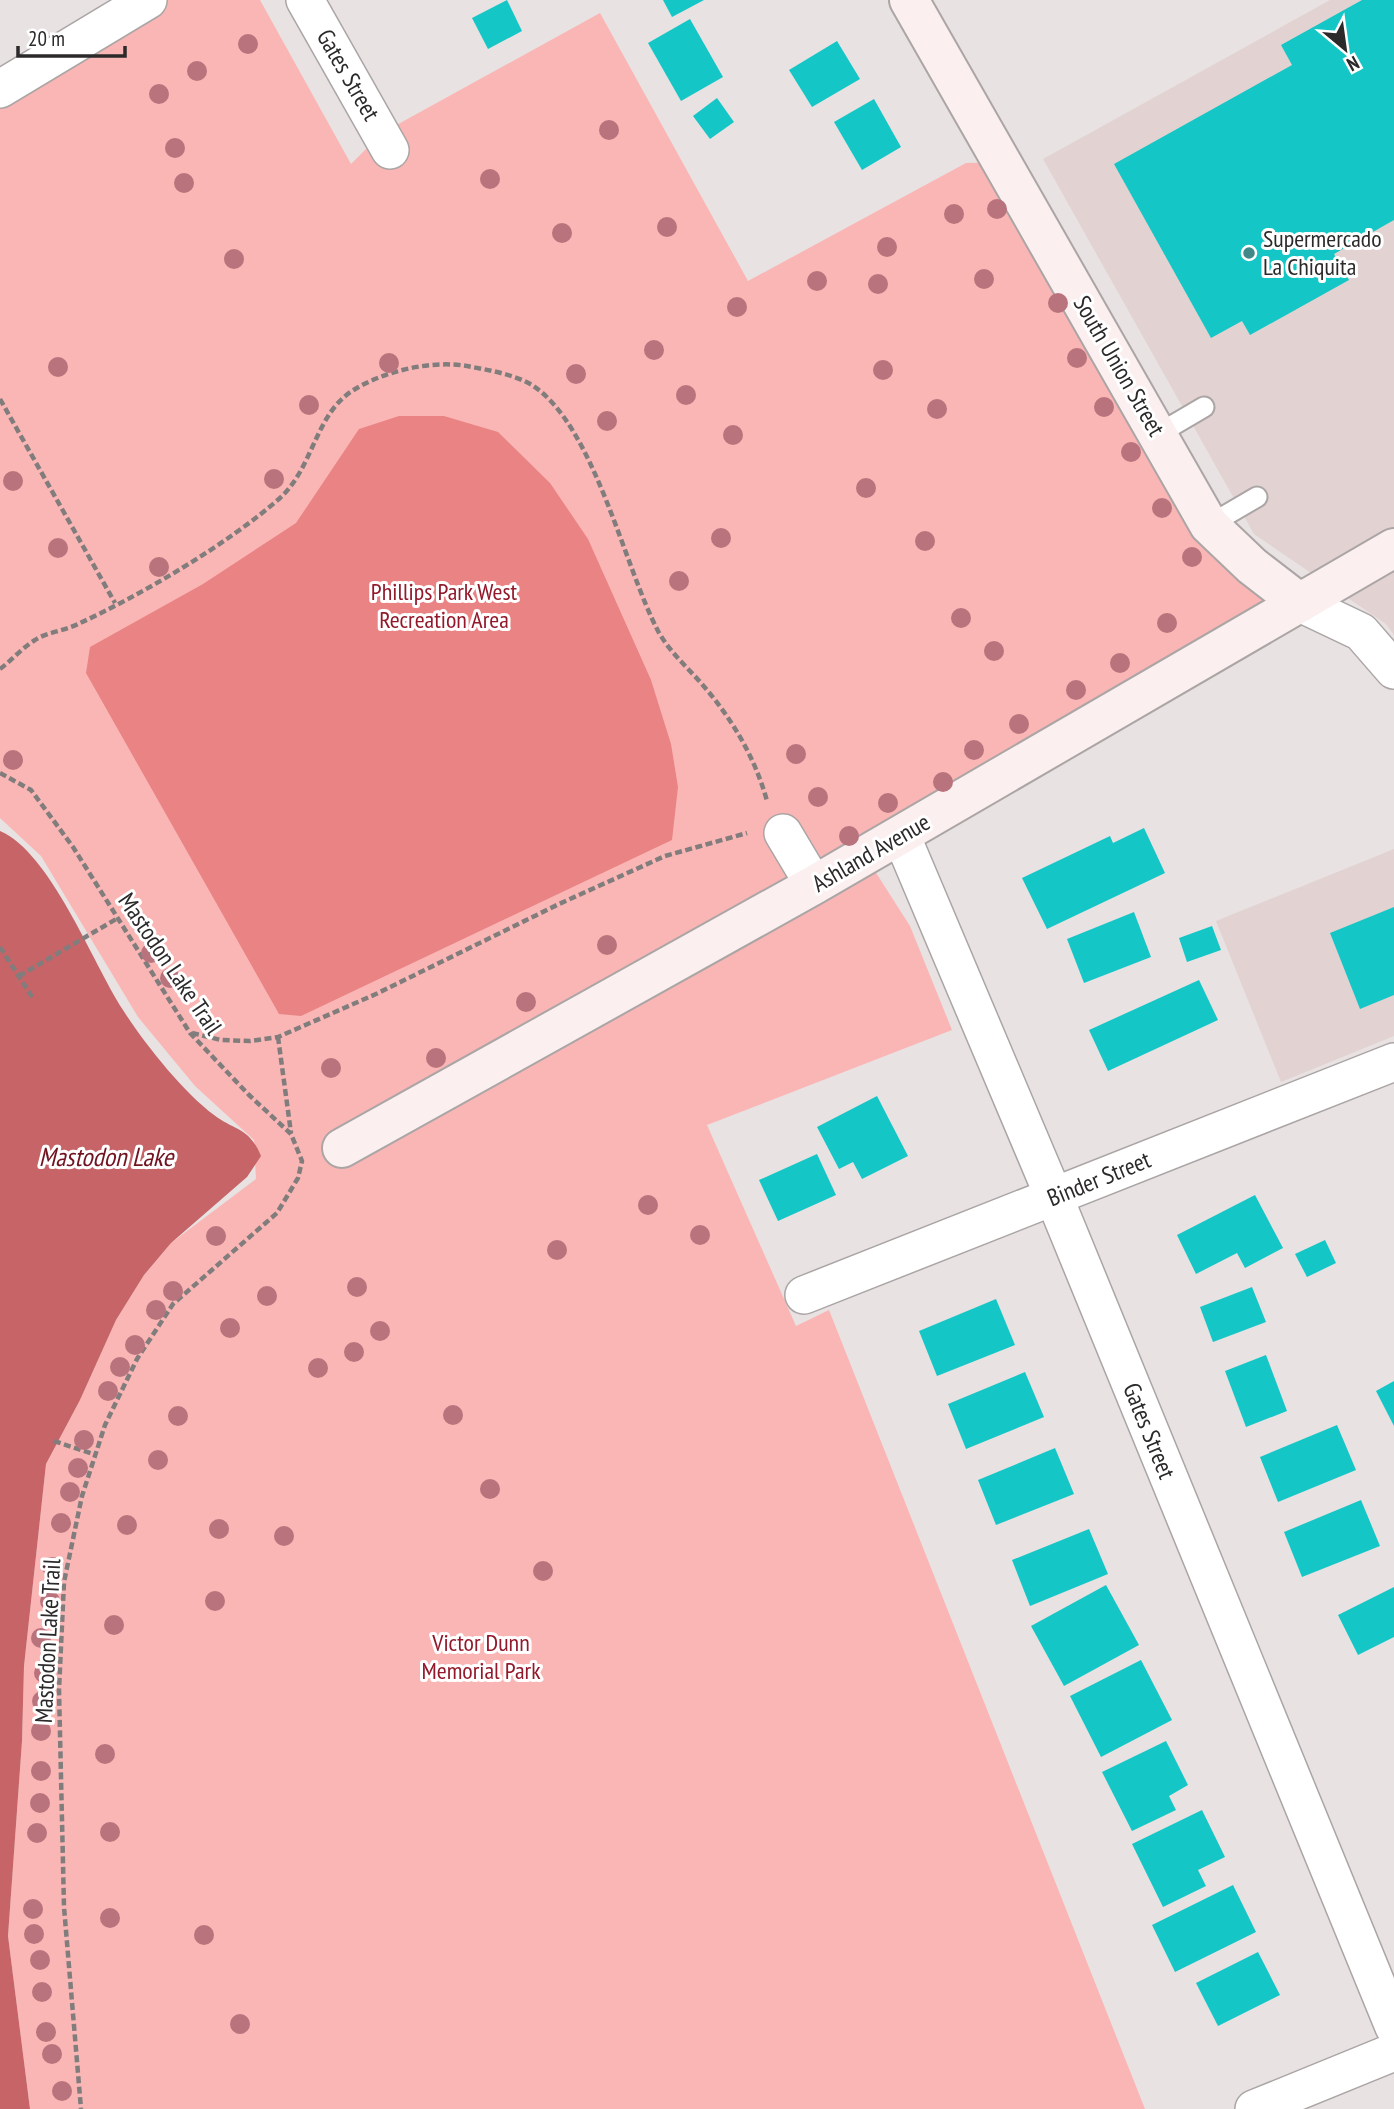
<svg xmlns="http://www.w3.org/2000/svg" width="1394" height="2109" font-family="'PT Sans Narrow',sans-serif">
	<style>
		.built { fill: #e2d3d2 }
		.green { fill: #fab6b5 }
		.forest { fill: #e98384 }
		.water { fill: #c66467 }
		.building { fill: #15c6c6 }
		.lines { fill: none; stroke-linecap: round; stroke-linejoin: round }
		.lane-casing { stroke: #aba5a5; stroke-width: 23 }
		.street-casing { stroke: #aba5a5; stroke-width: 40 }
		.secondary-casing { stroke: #aba5a5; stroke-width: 42 }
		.path { stroke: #817d7d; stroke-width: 4.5; stroke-dasharray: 7 3.5; stroke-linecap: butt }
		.lane { stroke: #fff; stroke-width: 19 }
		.street { stroke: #fff; stroke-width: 37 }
		.secondary { stroke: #fbf0ef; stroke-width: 38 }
		.tree { fill: #b9737d }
		.poi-dot { fill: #408988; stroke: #fff; stroke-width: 2.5 }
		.labels { text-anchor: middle; stroke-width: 6; stroke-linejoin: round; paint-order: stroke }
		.street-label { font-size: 24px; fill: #2b2929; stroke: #fff }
		.poi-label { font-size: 24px; fill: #2b2929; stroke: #fff; text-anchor: start }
		.park-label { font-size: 24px; fill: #92182a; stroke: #fff }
		.water-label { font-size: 26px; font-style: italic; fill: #701420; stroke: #fff }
	</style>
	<rect width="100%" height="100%" fill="#e8e2e2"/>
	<g class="built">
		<polygon points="1330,0 1394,0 1394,635 1386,624 1254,534 1043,159"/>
		<polygon points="1394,849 1394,1036 1281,1082 1216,921"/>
	</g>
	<polygon class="green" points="163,0 260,0 351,164 382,133 600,13 748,281 966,163 1002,162 1209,525 1300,603 873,868 910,926 952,1030 707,1125 796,1326 829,1310 1145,2109 30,2109 8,1936 22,1741 24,1666 46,1464 80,1400 116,1320 144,1275 171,1243 256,1179 254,1140 195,1086 138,1017 41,856 0,818 0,98"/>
	<polygon class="forest" points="399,416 444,416 498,432 550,483 588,539 651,680 671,744 678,787 672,840 301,1016 279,1014 86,673 90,647 203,584 296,523 359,429"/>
	<path class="water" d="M0 831C51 853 92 962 123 1010 144 1043 183 1092 214 1115 235 1131 249 1127 261 1156L247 1177 171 1243 144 1275 116 1320 80 1400 46 1464 24 1666 22 1741 8 1936 30 2109H0Z"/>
	<g class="building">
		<polygon points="507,0 522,31 488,49 472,18"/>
		<polygon points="663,0 704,0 672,17"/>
		<polygon points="1362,0 1394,0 1394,220 1334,254 1349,280 1250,335 1242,321 1211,338 1114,164 1292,65 1281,45"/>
		<polygon points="690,19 723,77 681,101 648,43"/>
		<polygon points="837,41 860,79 812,107 789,70"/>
		<polygon points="717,98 734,122 710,139 693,116"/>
		<polygon points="874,99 901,147 862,170 834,122"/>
		<polygon points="1144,828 1165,873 1047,929 1022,878 1110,836 1113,843"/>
		<polygon points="1394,907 1394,995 1360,1009 1330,933"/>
		<polygon points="1134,912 1151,957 1084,983 1067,939"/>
		<polygon points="1212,926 1221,950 1187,962 1179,938"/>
		<polygon points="1199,980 1218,1020 1108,1071 1089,1030"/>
		<polygon points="877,1096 908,1156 862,1179 853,1162 839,1169 817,1127"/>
		<polygon points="817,1154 836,1195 778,1221 759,1180"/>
		<polygon points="1255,1195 1283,1248 1245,1268 1237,1253 1196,1274 1177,1235"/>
		<polygon points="1325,1240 1336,1263 1307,1277 1295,1254"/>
		<polygon points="1252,1287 1266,1322 1213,1342 1200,1307"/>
		<polygon points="996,1299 1015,1345 937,1376 919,1331"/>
		<polygon points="1266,1355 1287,1411 1246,1427 1225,1371"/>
		<polygon points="1025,1372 1044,1417 966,1449 948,1404"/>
		<polygon points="1394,1381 1394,1426 1376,1391"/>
		<polygon points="1337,1425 1356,1470 1278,1502 1260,1457"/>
		<polygon points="1055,1448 1074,1494 996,1525 978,1480"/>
		<polygon points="1361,1500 1380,1546 1302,1577 1284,1532"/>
		<polygon points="1089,1529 1108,1574 1030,1606 1012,1560"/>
		<polygon points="1106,1585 1139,1645 1064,1686 1031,1626"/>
		<polygon points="1394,1587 1394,1637 1358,1655 1338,1615"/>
		<polygon points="1141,1660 1172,1720 1101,1757 1070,1696"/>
		<polygon points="1166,1741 1188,1785 1169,1796 1176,1810 1132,1831 1102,1772"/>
		<polygon points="1202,1810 1225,1857 1198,1870 1206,1886 1163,1907 1132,1844"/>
		<polygon points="1233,1885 1256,1932 1175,1972 1152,1925"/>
		<polygon points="1258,1952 1280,1995 1218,2026 1196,1983"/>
	</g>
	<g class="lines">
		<g class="lane-casing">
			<g id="lane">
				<polyline points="1158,434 1204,407"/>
				<polyline points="1209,525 1257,497"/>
			</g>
		</g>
		<g class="street-casing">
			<g id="street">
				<polyline points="305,0 390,150"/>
				<polyline points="0,89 148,0"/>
				<polyline points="1300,603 1361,632 1394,670"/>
				<polyline points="783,833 814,885"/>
				<polyline points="901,835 1054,1197 1394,2027"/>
				<polyline points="804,1295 1394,1062"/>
				<polyline points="1254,2109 1394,2052"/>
			</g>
		</g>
		<g class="secondary-casing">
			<g id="secondary">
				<polyline points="909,0 1209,525 1252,566 1300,603"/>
				<polyline points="342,1148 814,885 1394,548"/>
			</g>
		</g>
		<g class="path">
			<polyline points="0,399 115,603"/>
			<path d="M0 669C12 660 22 648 35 640 47 632 64 631 78 624 141 595 228 544 280 498 313 468 315 415 352 391 383 371 431 360 467 366 488 370 513 374 532 385 594 425 624 566 658 631 669 651 686 666 701 683 731 717 755 757 767 801"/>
			<polyline points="0,773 31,790 73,847 190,1033 249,1095 291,1134 302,1161 298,1178 277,1213 173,1304 137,1359 105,1425 82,1496 64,1582 59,1690 64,1907 81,2109"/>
			<polyline points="0,947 34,1000"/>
			<polyline points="19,976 118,918"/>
			<polyline points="192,1033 221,1040 250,1041 278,1037 376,994 559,904 665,856 747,833"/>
			<polyline points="278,1037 291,1133"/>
			<polyline points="54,1441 96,1455"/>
		</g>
		<use href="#lane" class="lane"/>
		<use href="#street" class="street"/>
		<use href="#secondary" class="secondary"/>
	</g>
	<g class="tree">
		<circle cx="248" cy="44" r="10"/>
		<circle cx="197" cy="71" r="10"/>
		<circle cx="159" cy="94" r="10"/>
		<circle cx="609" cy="130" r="10"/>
		<circle cx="175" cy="148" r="10"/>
		<circle cx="490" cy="179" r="10"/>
		<circle cx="184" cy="183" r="10"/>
		<circle cx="997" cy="209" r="10"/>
		<circle cx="954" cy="214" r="10"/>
		<circle cx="667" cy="227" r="10"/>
		<circle cx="562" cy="233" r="10"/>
		<circle cx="887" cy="247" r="10"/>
		<circle cx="234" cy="259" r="10"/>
		<circle cx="984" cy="279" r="10"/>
		<circle cx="817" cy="281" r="10"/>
		<circle cx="878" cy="284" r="10"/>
		<circle cx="1058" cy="303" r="10"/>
		<circle cx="737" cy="307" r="10"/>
		<circle cx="654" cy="350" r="10"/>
		<circle cx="1077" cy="358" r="10"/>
		<circle cx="389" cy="363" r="10"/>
		<circle cx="58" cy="367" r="10"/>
		<circle cx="883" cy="370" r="10"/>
		<circle cx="576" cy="374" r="10"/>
		<circle cx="686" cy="395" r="10"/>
		<circle cx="309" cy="405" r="10"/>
		<circle cx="1104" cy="407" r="10"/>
		<circle cx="937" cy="409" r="10"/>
		<circle cx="607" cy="421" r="10"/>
		<circle cx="733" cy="435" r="10"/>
		<circle cx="1131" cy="452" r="10"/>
		<circle cx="274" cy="479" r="10"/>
		<circle cx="13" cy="481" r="10"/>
		<circle cx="866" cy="488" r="10"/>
		<circle cx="1162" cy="508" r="10"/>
		<circle cx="721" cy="538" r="10"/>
		<circle cx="925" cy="541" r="10"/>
		<circle cx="58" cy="548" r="10"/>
		<circle cx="1192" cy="557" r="10"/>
		<circle cx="159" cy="567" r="10"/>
		<circle cx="679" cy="581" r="10"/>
		<circle cx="961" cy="618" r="10"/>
		<circle cx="1167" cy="623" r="10"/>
		<circle cx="994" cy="651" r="10"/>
		<circle cx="1120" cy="663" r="10"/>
		<circle cx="1076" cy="690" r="10"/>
		<circle cx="1019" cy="724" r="10"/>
		<circle cx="974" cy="750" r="10"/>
		<circle cx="796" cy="754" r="10"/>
		<circle cx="13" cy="760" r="10"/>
		<circle cx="943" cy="782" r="10"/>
		<circle cx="818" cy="797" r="10"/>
		<circle cx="888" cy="803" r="10"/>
		<circle cx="849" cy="836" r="10"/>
		<circle cx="607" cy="945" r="10"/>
		<circle cx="151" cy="953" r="10"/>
		<circle cx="170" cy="978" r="10"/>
		<circle cx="526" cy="1002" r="10"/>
		<circle cx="436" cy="1058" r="10"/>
		<circle cx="331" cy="1068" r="10"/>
		<circle cx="648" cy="1205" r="10"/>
		<circle cx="700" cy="1235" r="10"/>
		<circle cx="216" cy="1236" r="10"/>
		<circle cx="557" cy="1250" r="10"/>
		<circle cx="357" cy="1287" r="10"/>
		<circle cx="173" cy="1291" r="10"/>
		<circle cx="267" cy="1296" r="10"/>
		<circle cx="156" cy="1310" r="10"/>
		<circle cx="230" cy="1328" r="10"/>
		<circle cx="380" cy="1331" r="10"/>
		<circle cx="135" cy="1345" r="10"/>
		<circle cx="354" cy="1352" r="10"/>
		<circle cx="120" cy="1367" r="10"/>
		<circle cx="318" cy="1368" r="10"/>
		<circle cx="108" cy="1391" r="10"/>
		<circle cx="453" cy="1415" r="10"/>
		<circle cx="178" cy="1416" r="10"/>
		<circle cx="84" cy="1440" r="10"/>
		<circle cx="158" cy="1460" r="10"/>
		<circle cx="78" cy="1468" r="10"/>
		<circle cx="490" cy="1489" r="10"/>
		<circle cx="70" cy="1492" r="10"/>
		<circle cx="61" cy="1523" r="10"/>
		<circle cx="127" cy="1525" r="10"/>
		<circle cx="219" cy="1529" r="10"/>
		<circle cx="284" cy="1536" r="10"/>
		<circle cx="52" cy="1567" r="10"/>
		<circle cx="543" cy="1571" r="10"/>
		<circle cx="50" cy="1601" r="10"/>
		<circle cx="215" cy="1601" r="10"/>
		<circle cx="114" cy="1625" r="10"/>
		<circle cx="41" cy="1638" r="10"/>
		<circle cx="44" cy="1673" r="10"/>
		<circle cx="42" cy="1701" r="10"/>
		<circle cx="41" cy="1731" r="10"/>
		<circle cx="105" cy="1754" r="10"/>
		<circle cx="41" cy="1771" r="10"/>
		<circle cx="40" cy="1803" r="10"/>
		<circle cx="110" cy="1832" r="10"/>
		<circle cx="37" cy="1833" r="10"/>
		<circle cx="33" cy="1909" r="10"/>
		<circle cx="110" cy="1918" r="10"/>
		<circle cx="34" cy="1934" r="10"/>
		<circle cx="204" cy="1935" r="10"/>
		<circle cx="40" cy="1960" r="10"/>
		<circle cx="42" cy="1992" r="10"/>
		<circle cx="240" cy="2024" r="10"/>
		<circle cx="46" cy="2032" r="10"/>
		<circle cx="52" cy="2054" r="10"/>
		<circle cx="62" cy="2091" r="10"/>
	</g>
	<circle class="poi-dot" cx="1249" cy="253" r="7"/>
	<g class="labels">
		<g class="street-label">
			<text transform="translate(348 75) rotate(60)" y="8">Gates Street</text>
			<text transform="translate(1119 366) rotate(60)" y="8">South Union Street</text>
			<text transform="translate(871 853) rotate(-30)" y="8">Ashland Avenue</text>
			<text transform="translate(170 964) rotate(56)" y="8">Mastodon Lake Trail</text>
			<text transform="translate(1099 1179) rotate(-22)" y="8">Binder Street</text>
			<text transform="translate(1149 1431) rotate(68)" y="8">Gates Street</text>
			<text transform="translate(48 1641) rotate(-87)" y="8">Mastodon Lake Trail</text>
		</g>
		<g class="poi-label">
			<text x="1263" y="247">Supermercado<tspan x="1263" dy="28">La Chiquita</tspan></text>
		</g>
		<g class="park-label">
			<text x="444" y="600">Phillips Park West<tspan x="444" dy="28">Recreation Area</tspan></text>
			<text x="481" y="1651">Victor Dunn<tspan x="481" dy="28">Memorial Park</tspan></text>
		</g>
		<g class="water-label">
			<text x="106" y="1166">Mastodon Lake</text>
		</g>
	</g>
	<g transform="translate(1345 49) rotate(151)" stroke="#ffffff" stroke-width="5" paint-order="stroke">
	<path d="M0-5L12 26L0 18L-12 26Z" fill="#2b2929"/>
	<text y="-10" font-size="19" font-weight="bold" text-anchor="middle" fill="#2b2929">N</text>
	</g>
	<path d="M18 46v10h107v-10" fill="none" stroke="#2b2929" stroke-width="3.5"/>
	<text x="28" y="46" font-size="21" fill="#2b2929" stroke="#ffffff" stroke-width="5" paint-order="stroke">20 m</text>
</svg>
